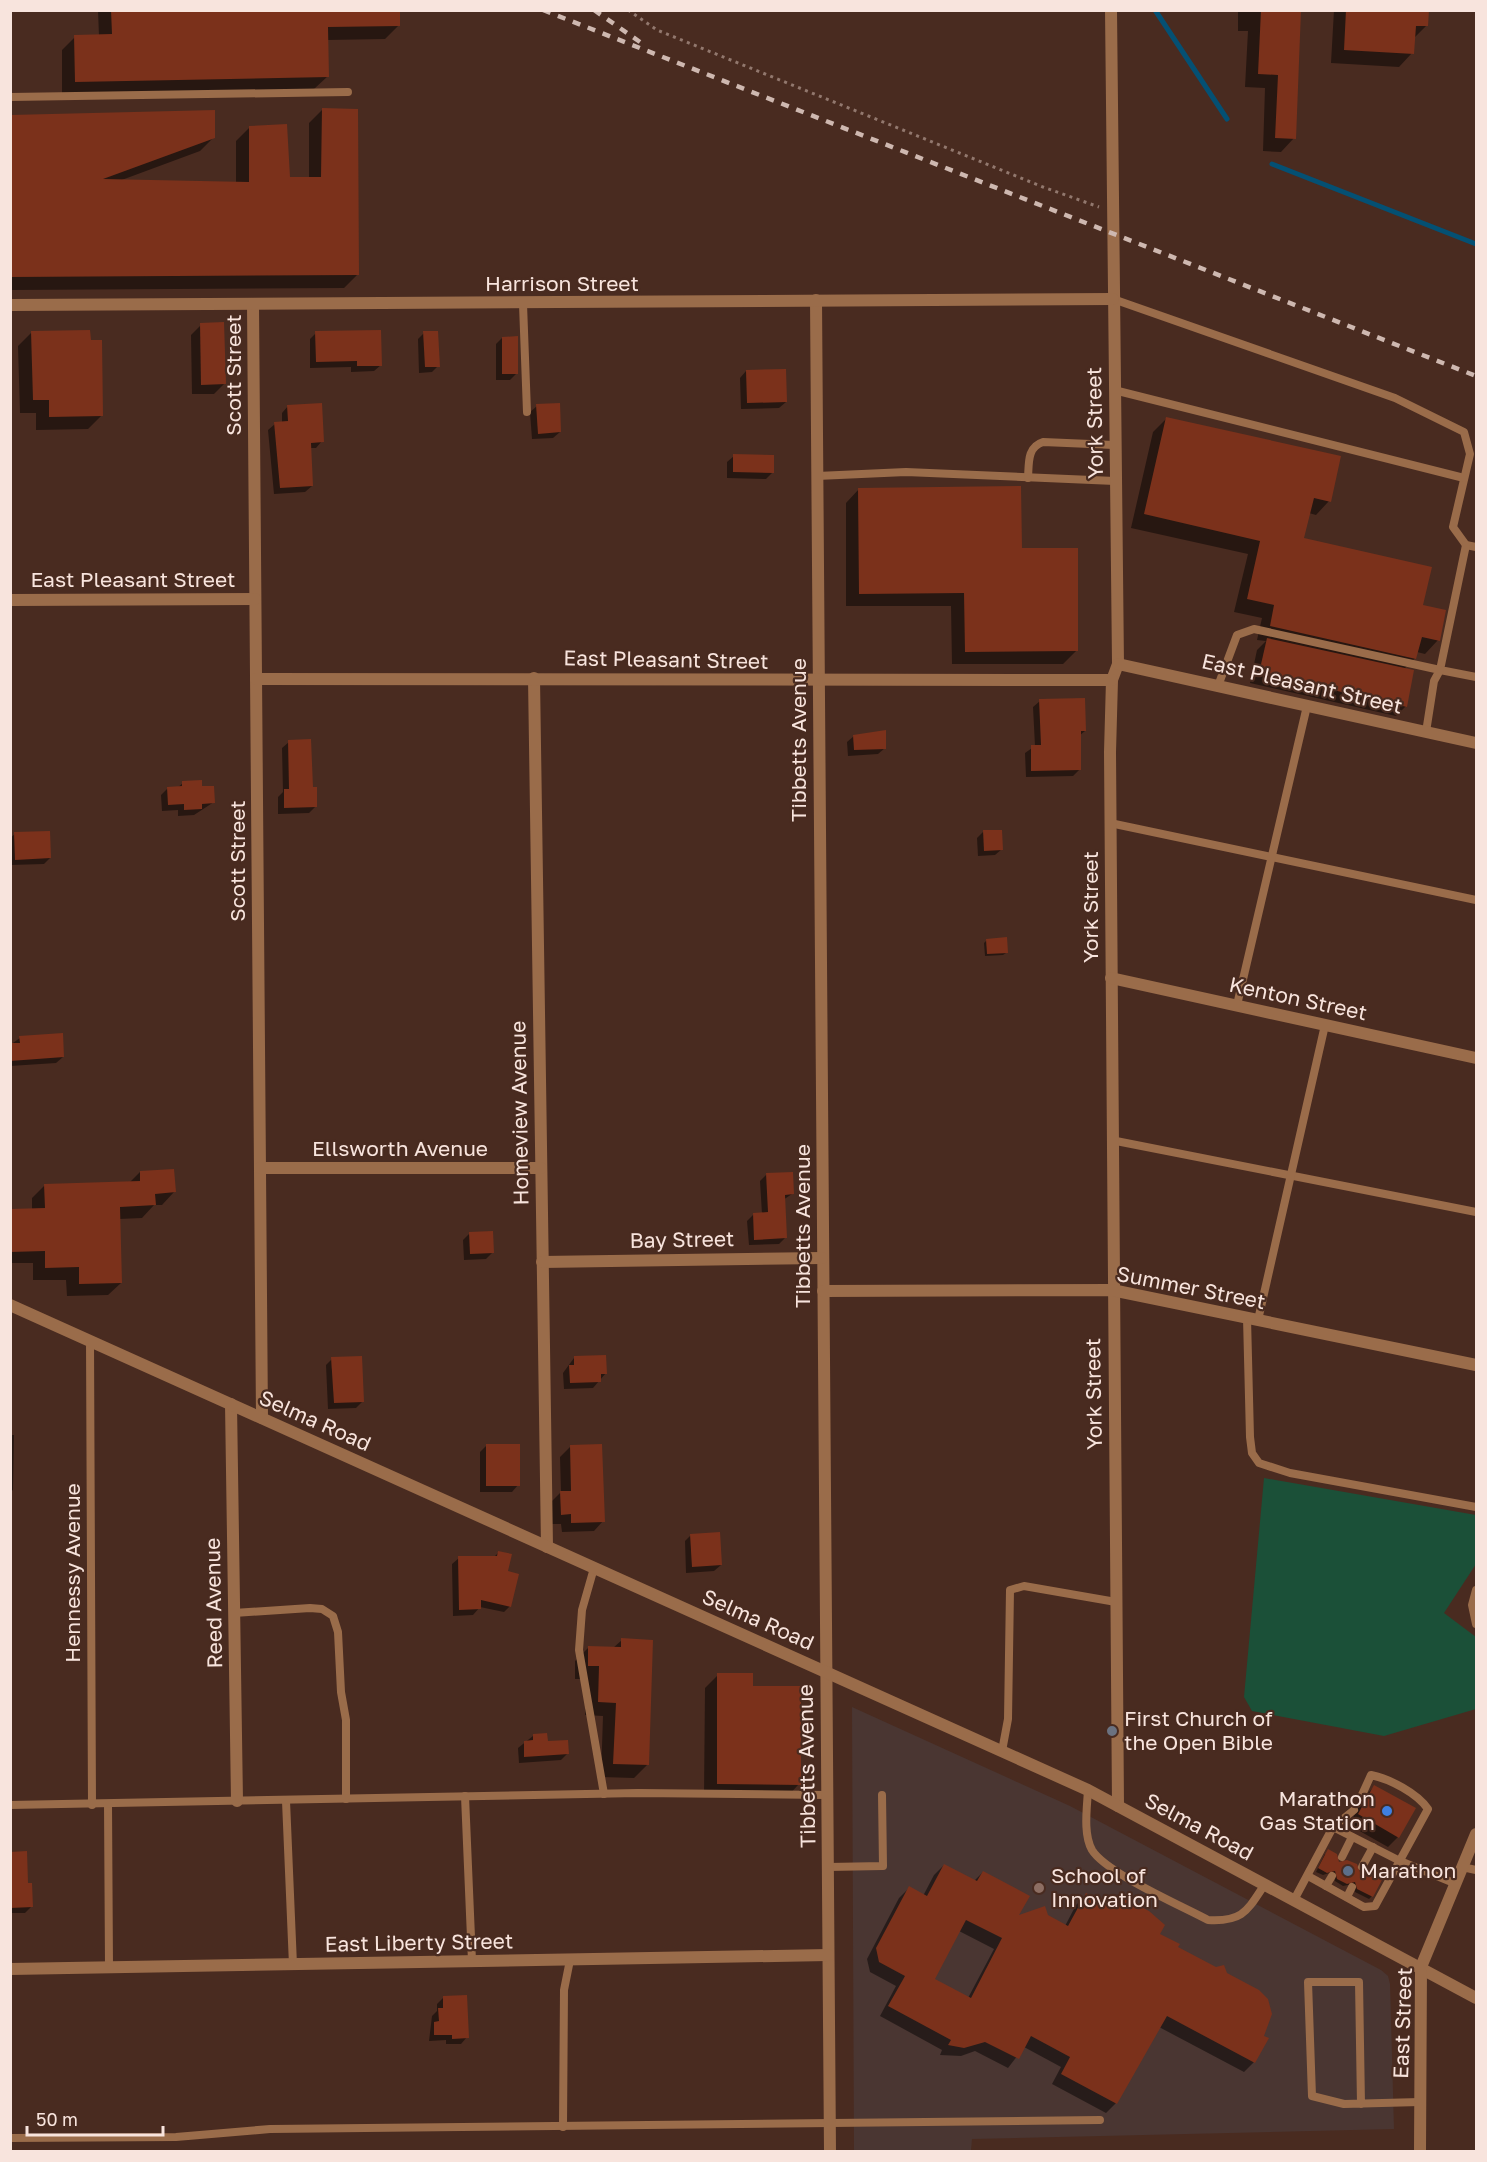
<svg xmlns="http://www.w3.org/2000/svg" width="1487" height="2162" font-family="'Golos Text',sans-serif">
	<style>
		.education { fill: #4a3632 }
		.green { fill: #1b5038 }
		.shadow { fill: #0007; fill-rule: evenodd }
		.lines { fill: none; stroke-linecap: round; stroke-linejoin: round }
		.stream { stroke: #045073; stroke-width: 5 }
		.building { fill: #7b311b; fill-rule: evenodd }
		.path { stroke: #92786e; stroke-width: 3; stroke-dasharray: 3 4.5; stroke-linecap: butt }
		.service { stroke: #9a6c4a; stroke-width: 8 }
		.minor { stroke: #9a6c4a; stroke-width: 12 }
		.tertiary { stroke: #9a6c4a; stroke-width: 12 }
		.rail { stroke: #ceb8b0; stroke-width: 4.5; stroke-dasharray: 8 8; stroke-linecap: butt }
		.worship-dot { fill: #6b7280; stroke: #492b20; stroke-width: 2 }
		.shop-dot { fill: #3f7fe0; stroke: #492b20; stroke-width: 2 }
		.service-dot { fill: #5c6f8a; stroke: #492b20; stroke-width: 2 }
		.education-dot { fill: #8d6e63; stroke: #492b20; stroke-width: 2 }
		.labels { text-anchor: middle; stroke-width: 4.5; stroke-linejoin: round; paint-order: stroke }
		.street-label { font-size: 21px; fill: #f8e4dd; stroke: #492b20 }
		.poi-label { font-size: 21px; fill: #f8e4dd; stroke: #492b20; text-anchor: start }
	</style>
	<rect width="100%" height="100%" fill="#492b20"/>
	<polygon class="education" points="852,1707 1070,1806 1381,1970 1388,1976 1390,1984 1394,2129 972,2139 971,2150 854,2151"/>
	<polygon class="green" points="1264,1478 1476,1515 1476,1564 1444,1613 1476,1637 1476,1709 1384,1736 1252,1711 1244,1697"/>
	<g class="shadow">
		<polygon points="98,10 399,10 399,25 385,39 327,40 328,76 314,89 62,95 62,50 75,37 99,36"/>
		<polygon points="1238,10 1299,10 1294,138 1281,152 1263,151 1265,88 1245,87 1248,31 1238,31"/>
		<polygon points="1334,10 1427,10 1426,26 1413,39 1412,53 1399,67 1331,63"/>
		<polygon points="322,110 357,275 344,288 10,290 10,117 214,137 200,151 119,181 236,183 236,141 250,127 289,179 309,179 309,123"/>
		<polygon points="201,325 224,384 214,394 192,394 191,335"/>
		<polygon points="31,333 102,415 88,429 36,430 36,413 20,413 18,346"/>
		<polygon points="316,333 381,365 374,371 351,372 351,367 310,368 310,339"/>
		<polygon points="424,333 438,366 432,372 419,373 418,339"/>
		<polygon points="502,338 517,373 510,380 496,380 496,344"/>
		<polygon points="746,371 786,402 779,408 741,409 740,378"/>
		<polygon points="288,406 322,441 316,448 310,448 312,486 305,492 274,494 268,430 275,424 282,423 282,413"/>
		<polygon points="537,406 560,432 553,438 532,439 530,412"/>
		<polygon points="1167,418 1329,501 1316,515 1309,513 1303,539 1421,606 1438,640 1425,654 1417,652 1415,658 1403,670 1406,706 1396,716 1250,683 1257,650 1266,641 1257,640 1262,618 1234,612 1248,554 1131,528 1153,432"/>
		<polygon points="734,456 772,473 766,479 727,478 727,462"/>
		<polygon points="859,489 1020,550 1077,650 1063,664 952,664 951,606 846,606 846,503"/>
		<polygon points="1040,701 1085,731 1079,736 1080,769 1073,776 1026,777 1025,753 1035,746 1033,707"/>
		<polygon points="854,736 885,748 878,754 848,756 847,742"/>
		<polygon points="289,742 312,789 316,806 309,813 278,814 278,797 283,792 282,748"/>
		<polygon points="183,783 200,788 214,802 194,815 178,816 178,810 162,811 161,795 167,789 177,788"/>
		<polygon points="983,832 1002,849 995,855 978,856 977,838"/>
		<polygon points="15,834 50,858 44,864 10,865 10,838"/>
		<polygon points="987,940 1006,953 1003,955 985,956 984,943"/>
		<polygon points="20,1038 63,1057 56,1063 10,1066 10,1045"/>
		<polygon points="140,1172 174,1192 162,1205 154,1205 142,1218 119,1219 121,1283 108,1295 67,1296 66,1280 33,1280 33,1263 10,1263 10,1210 32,1210 32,1198 45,1185 129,1183"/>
		<polygon points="767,1174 792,1194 783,1200 785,1238 779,1244 749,1245 747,1221 754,1214 762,1214 760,1181"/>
		<polygon points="469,1234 493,1252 486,1259 464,1260 463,1240"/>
		<polygon points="574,1358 606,1373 593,1388 564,1389 563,1373"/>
		<polygon points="332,1359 363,1401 356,1408 328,1409 326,1365"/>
		<polygon points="10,1435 14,1435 13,1490 10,1492"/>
		<polygon points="487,1445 518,1485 512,1492 480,1492 480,1452"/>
		<polygon points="570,1447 603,1521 594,1531 562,1532 561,1524 552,1524 551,1502 561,1492 560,1457"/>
		<polygon points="691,1535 721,1565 714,1571 686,1573 685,1541"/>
		<polygon points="499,1552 506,1572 510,1606 504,1612 480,1607 473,1615 453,1616 452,1564 459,1558 494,1557"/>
		<polygon points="622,1640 647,1765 634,1778 601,1777 603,1716 585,1715 586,1679 575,1679 575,1661 589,1647 613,1648"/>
		<polygon points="718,1675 752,1688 799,1784 786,1798 704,1797 705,1688"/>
		<polygon points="533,1736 547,1743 567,1754 561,1760 519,1763 518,1748"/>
		<polygon points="1374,1787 1398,1837 1388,1847 1349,1825 1364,1797"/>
		<polygon points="10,1853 27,1884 32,1906 25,1913 10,1913"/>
		<polygon points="1325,1854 1359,1874 1381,1879 1372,1896 1369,1899 1355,1892 1353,1884 1343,1886 1335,1881 1332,1872 1323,1875 1316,1872"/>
		<path d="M944 1865 974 1881 983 1872 1016 1918 1047 1916 1065 1926 1076 1905 1086 1895 1103 1904 1110 1898 1176 1948 1254 2062 1244 2072 1159 2027 1116 2103 1106 2113 1052 2084 1061 2067 1024 2047 1008 2068 975 2051 961 2056 940 2055 942 2050 880 2016 896 1986 870 1972 867 1959 899 1898 909 1888 923 1896 934 1875ZM959 1931 994 1949 968 1998 933 1979Z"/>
		<polygon points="444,1997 467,2037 461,2044 446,2044 446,2040 429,2041 432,2016 437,2011 437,2004"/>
	</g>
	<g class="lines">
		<g class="stream">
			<polyline points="1155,10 1227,119"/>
			<polyline points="1272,164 1476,244"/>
		</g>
	</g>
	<g class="building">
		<polygon points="111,10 400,10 400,26 328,27 329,77 75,82 74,35 112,34"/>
		<polygon points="1261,10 1301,10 1296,139 1275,138 1278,75 1258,74"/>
		<polygon points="1346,10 1429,10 1428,26 1416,26 1414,54 1344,50"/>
		<polygon points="322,108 358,109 359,275 10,277 10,115 215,110 215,138 103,179 249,182 249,126 287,124 290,177 321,177"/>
		<polygon points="224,322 226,384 201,385 200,323"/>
		<polygon points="90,330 91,340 102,340 103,416 49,417 49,400 33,400 31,331"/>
		<polygon points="381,330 382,366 357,366 357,361 316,362 315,331"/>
		<polygon points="423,331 438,331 440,367 425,367"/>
		<polygon points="518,336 518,374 502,374 502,337"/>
		<polygon points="786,369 787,402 747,403 746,370"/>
		<polygon points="322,403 324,442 311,443 313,486 280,488 274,422 288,421 287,405"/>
		<polygon points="560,403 561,432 538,434 536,404"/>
		<polygon points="1166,417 1341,456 1331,502 1314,498 1304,538 1432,567 1423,605 1446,610 1440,641 1422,637 1416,659 1270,626 1274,605 1247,599 1260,541 1144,514"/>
		<polygon points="733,454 774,455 774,473 733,472"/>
		<polygon points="1021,486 1022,548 1078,548 1078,651 965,652 964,593 859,594 858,488"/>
		<polygon points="1267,638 1414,670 1407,707 1259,673"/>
		<polygon points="1085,698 1086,731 1081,731 1081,770 1031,771 1031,745 1041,745 1039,699"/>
		<polygon points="886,730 886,749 854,750 853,735"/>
		<polygon points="311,739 313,787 317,787 317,807 284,808 284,789 289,789 288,740"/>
		<polygon points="202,780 202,786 214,786 215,803 202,804 202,809 184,810 184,804 168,805 167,787 182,786 182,781"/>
		<polygon points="983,830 1002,830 1003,850 984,851"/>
		<polygon points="50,831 51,858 15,860 14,832"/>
		<polygon points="1007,937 1008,953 987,954 986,939"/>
		<polygon points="63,1033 64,1057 10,1061 10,1043 20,1043 19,1036"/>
		<polygon points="174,1169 176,1192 155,1194 156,1205 120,1207 122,1283 79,1284 79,1267 45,1268 45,1251 10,1252 10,1209 45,1208 44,1184 140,1181 140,1171"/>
		<polygon points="793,1172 794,1194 785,1195 787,1238 754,1240 753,1213 768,1212 766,1173"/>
		<polygon points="493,1231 494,1253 470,1254 469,1232"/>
		<polygon points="606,1355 607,1374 601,1374 601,1382 570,1383 569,1365 574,1365 574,1356"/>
		<polygon points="362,1356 364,1402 334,1403 331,1357"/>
		<rect x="486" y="1444" width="34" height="42"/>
		<polygon points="602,1444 605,1522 571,1523 571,1514 561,1515 560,1491 571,1491 570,1445"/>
		<polygon points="720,1532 722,1565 692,1567 690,1534"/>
		<polygon points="498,1551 512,1554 508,1571 519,1574 511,1607 481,1600 481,1609 459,1610 458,1556 497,1556"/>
		<polygon points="621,1638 653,1640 649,1765 613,1764 616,1703 598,1702 599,1666 588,1666 588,1646 621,1647"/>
		<polygon points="717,1673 753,1673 753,1686 801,1686 801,1785 717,1784"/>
		<polygon points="547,1733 548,1741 568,1740 569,1754 524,1757 524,1741 533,1740 533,1734"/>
		<polygon points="1374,1785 1416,1808 1399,1838 1358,1814"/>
		<polygon points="1328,1849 1337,1854 1339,1862 1347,1860 1357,1864 1360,1872 1367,1870 1383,1878 1373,1897 1357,1889 1355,1882 1347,1884 1337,1879 1335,1871 1327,1873 1318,1868"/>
		<polygon points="27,1851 28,1883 32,1883 33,1907 10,1908 10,1852"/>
		<path d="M944 1864 977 1881 983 1871 1030 1896 1019 1915 1045 1906 1048 1915 1068 1926 1086 1893 1105 1904 1110 1896 1125 1899 1149 1911 1165 1925 1160 1934 1180 1944 1178 1947 1216 1967 1224 1965 1227 1973 1259 1990 1268 1999 1272 2014 1264 2036 1269 2038 1255 2063 1167 2016 1117 2104 1061 2074 1070 2057 1031 2036 1019 2059 985 2042 964 2048 948 2045 951 2040 888 2006 905 1976 879 1962 876 1948 909 1886 927 1896ZM966 1920 1002 1938 971 1998 935 1979Z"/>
		<polygon points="467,1995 469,2038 452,2039 452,2035 434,2035 434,2022 439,2021 438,2008 443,2008 443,1996"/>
	</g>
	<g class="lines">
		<polyline class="path" points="628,10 657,30 1043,187 1099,207"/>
		<g class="service">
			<polyline points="10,97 348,92"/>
			<polyline points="1113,299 1395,398 1464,432 1470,454 1453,527 1466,545 1476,547"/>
			<polyline points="523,304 527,412"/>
			<polyline points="1114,390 1464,478"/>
			<polyline points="817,476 906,472 1115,481"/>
			<path d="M1028 478C1029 463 1027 447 1043 442L1114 445"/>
			<polyline points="1466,545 1440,670 1476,677"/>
			<polyline points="1218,686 1237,635 1254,629 1440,670 1434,681 1426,732"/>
			<polyline points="1110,823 1476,900"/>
			<polyline points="1237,1005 1307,706"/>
			<polyline points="1111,1140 1476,1212"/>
			<polyline points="1247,1318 1250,1437 1252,1453 1259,1463 1290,1473 1476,1507"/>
			<polyline points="1258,1320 1325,1025"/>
			<polyline points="90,1341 92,1805"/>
			<polyline points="594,1568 582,1610 579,1650 604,1794"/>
			<polyline points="1476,1590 1472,1605 1476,1624"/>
			<polyline points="234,1613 310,1608 322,1609 333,1616 338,1632 341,1692 346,1720 346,1799"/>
			<polyline points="1002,1751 1008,1719 1010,1590 1024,1586 1116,1602"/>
			<path d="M1088 1790C1087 1808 1083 1834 1092 1850 1106 1873 1182 1906 1208 1920 1243 1922 1247 1911 1265 1884"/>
			<polyline points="465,1796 472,1961"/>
			<polyline points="286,1801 293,1965"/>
			<polyline points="108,1804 109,1967"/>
			<polyline points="10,1805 638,1793 827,1795"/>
			<polyline points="1333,1827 1400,1861 1454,1883"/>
			<polyline points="1342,1857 1352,1837"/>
			<polyline points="828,1867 883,1866 882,1795"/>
			<polyline points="1362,1867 1373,1847"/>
			<polyline points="1462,1867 1476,1870"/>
			<path d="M1308 1876 1364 1907 1375 1906 1428 1809C1417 1793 1390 1779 1371 1775L1361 1797"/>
			<polyline points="1326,1886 1332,1876"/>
			<polyline points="1347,1897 1352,1887"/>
			<polyline points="1294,1900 1333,1827 1354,1810"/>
			<polyline points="1361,2104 1359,1982 1308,1982 1312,2096 1344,2104 1420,2102"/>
			<polyline points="563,2127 564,1990 570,1960"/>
			<polyline points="10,2138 176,2137 270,2129 1100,2120"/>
		</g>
		<g class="minor">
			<polyline points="1111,10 1118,664 1112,680 1110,752 1118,1806"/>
			<polyline points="816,300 830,2152"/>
			<polyline points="253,304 262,1418"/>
			<polyline points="10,305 1113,299"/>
			<polyline points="10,600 255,599"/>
			<polyline points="1118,664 1476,743"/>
			<polyline points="534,678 547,1547"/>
			<polyline points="256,679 1112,680"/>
			<polyline points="1111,978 1476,1058"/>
			<polyline points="260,1168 541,1168"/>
			<polyline points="542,1262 822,1258"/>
			<polyline points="823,1291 1112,1290 1476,1365"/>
			<polyline points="231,1404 237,1801"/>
			<polyline points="10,1969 828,1955"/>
		</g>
		<g class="tertiary">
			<polyline points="10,1305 1088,1790 1476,1998"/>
			<polyline points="1420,2152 1421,1967 1476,1834"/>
		</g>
		<g class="rail">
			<polyline points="543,10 1476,376"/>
			<polyline points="594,10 640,42"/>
		</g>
	</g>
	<circle class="worship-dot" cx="1112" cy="1731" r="6"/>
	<circle class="shop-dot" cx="1387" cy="1811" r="6"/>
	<circle class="service-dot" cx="1348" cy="1871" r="6"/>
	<circle class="education-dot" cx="1039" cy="1888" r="6"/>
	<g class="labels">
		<g class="street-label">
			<text x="562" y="291">Harrison Street</text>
			<text transform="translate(234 375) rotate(-90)" y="7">Scott Street</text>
			<text transform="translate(1095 423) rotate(-91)" y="7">York Street</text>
			<text x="133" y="587">East Pleasant Street</text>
			<text transform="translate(666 660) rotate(1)" y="7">East Pleasant Street</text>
			<text transform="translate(1302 684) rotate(13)" y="7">East Pleasant Street</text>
			<text transform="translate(799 740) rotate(-90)" y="7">Tibbetts Avenue</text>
			<text transform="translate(238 861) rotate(-90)" y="7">Scott Street</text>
			<text transform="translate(1091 907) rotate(-90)" y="7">York Street</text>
			<text transform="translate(1298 999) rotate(12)" y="7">Kenton Street</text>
			<text transform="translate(520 1113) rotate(-91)" y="7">Homeview Avenue</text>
			<text x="400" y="1156">Ellsworth Avenue</text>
			<text transform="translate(803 1226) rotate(-90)" y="7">Tibbetts Avenue</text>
			<text transform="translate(682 1240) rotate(-1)" y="7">Bay Street</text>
			<text transform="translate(1191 1288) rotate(11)" y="7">Summer Street</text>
			<text transform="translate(1094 1394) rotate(-91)" y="7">York Street</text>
			<text transform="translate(315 1421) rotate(24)" y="7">Selma Road</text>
			<text transform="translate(73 1573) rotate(-90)" y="7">Hennessy Avenue</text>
			<text transform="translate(214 1603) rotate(-91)" y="7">Reed Avenue</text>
			<text transform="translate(758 1620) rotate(24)" y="7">Selma Road</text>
			<text transform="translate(807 1766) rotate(-91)" y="7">Tibbetts Avenue</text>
			<text transform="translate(1199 1827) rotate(28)" y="7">Selma Road</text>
			<text transform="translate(419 1943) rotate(-1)" y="7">East Liberty Street</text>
			<text transform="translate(1403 2023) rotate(-88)" y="7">East Street</text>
		</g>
		<g class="poi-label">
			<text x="1124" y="1726">First Church of<tspan x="1124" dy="24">the Open Bible</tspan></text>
			<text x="1375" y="1806" text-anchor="end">Marathon<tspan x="1375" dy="24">Gas Station</tspan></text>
			<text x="1360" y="1878">Marathon</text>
			<text x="1051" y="1883">School of<tspan x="1051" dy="24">Innovation</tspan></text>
		</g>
	</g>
	<rect width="1487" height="2162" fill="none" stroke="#f8e4dd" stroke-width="24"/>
	<path d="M27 2126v9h136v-9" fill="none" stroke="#f8e4dd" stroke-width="3"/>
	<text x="36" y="2126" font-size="18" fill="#f8e4dd" stroke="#492b20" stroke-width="4.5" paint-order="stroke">50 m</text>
</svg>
